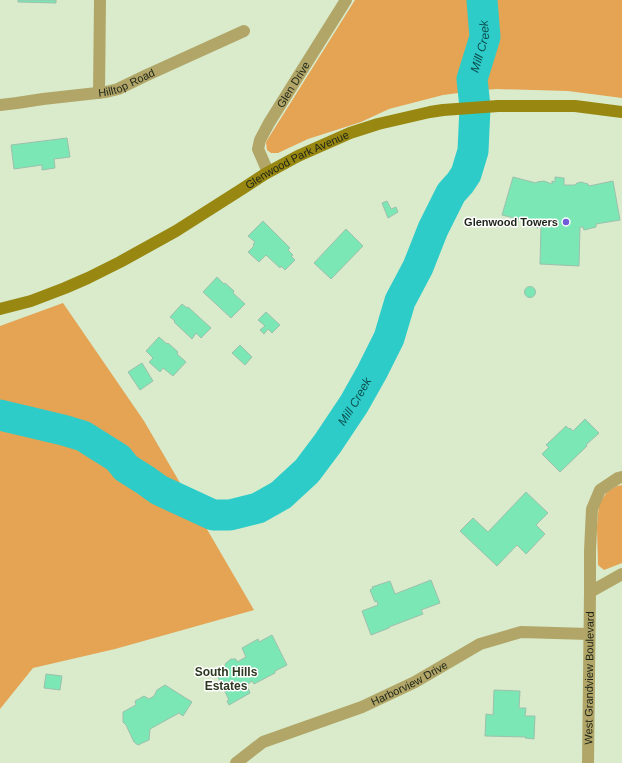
<svg xmlns="http://www.w3.org/2000/svg" width="622" height="763" font-family="Helvetica,sans-serif">
	<style>
		.forest { fill: #e5a354 }
		.lines { fill: none; stroke-linecap: round; stroke-linejoin: round }
		.river { stroke: #2dccc9; stroke-width: 31 }
		.building { fill: #7be7b4; stroke: #9cc0ad }
		.street { stroke: #b1a668; stroke-width: 12 }
		.secondary { stroke: #988710; stroke-width: 12 }
		.poi-dot { fill: #6f5dd7; stroke: #fff; stroke-width: 1.5 }
		.labels { text-anchor: middle; stroke-width: 3; stroke-linejoin: round; paint-order: stroke }
		.street-label { font-size: 11px; fill: #1d2418; stroke: #fff }
		.poi-label { font-size: 11px; font-weight: bold; fill: #1d2418; stroke: #fff; text-anchor: end }
		.water-label { font-size: 12px; font-style: italic; fill: #0c4e4c; stroke: #fff }
		.neighbourhood-label { font-size: 12px; font-weight: bold; fill: #2c391f; stroke: #fff }
	</style>
	<rect width="100%" height="100%" fill="#d9ebcb"/>
	<g class="forest">
		<polygon points="355,0 622,0 622,98 568,91 496,89 474,91 443,95 389,109 361,122 308,139 278,153 271,153 267,150 266,142"/>
		<polygon points="63,303 144,421 254,610 115,649 33,668 0,709 0,326"/>
		<polygon points="622,485 622,563 604,570 598,565 597,526 599,504 607,492 617,486"/>
	</g>
	<g class="lines">
		<path class="river" id="s1" d="M0 415 63 430 83 436 118 458 126 468 145 480 159 490 213 515H230L258 508 281 495 307 471 328 443 354 404 372 372 389 338 400 301 418 267 433 229 451 193 460 183 466 174 473 151 475 107 472 79 485 37 482 0"/>
	</g>
	<g class="building">
		<polygon points="18,0 56,0 56,3 18,2"/>
		<polygon points="67,138 70,157 54,159 55,168 42,170 42,165 14,169 11,145"/>
		<polygon points="513,177 536,183 537,182 544,181 552,184 552,181 555,182 555,177 564,178 564,185 575,185 577,183 581,182 588,184 589,186 613,181 620,220 596,224 596,227 584,230 583,227 580,227 579,266 540,264 541,225 538,225 538,228 525,224 526,221 502,215"/>
		<polygon points="387,201 391,209 396,207 398,212 388,218 382,203"/>
		<polygon points="263,221 290,248 288,250 293,255 291,256 295,260 285,270 281,266 280,268 266,255 259,262 248,252 254,246 253,244 255,242 248,236"/>
		<polygon points="346,229 363,246 331,279 314,263"/>
		<polygon points="217,277 224,284 225,283 234,291 233,293 245,304 231,318 203,292"/>
		<circle cx="530" cy="292" r="5.5"/>
		<polygon points="182,304 187,308 188,307 211,328 201,338 196,333 192,339 174,322 175,321 170,317"/>
		<polygon points="266,312 280,325 272,333 268,329 264,334 260,330 265,326 258,320"/>
		<polygon points="159,337 167,344 168,343 178,352 177,354 186,362 173,376 163,368 160,372 149,362 153,358 146,351"/>
		<polygon points="240,345 252,357 245,365 232,353"/>
		<polygon points="142,363 153,381 140,390 128,372"/>
		<polygon points="585,419 599,433 586,445 587,446 560,472 542,454 549,447 546,445 566,426 569,429 570,428 573,431"/>
		<polygon points="526,492 548,513 536,525 545,534 526,554 517,545 497,566 460,531 473,518 488,532"/>
		<polygon points="431,580 440,603 421,610 423,614 389,627 389,628 371,635 362,611 378,605 377,601 375,602 370,590 373,588 372,587 390,581 395,594"/>
		<polygon points="272,635 287,665 275,671 275,673 254,684 252,681 247,685 250,693 229,705 227,701 229,700 216,673 225,668 224,667 226,663 231,659 236,659 237,662 246,657 242,648 258,639 259,642"/>
		<polygon points="46,674 62,676 60,690 44,688"/>
		<polygon points="165,685 192,702 183,716 179,713 150,729 149,740 138,745 134,742 126,725 123,722 123,712 136,705 135,701 144,696 149,699 154,696 157,690"/>
		<polygon points="494,690 520,691 519,708 526,708 525,716 535,716 534,739 525,738 526,737 485,736 486,714 493,715"/>
	</g>
	<g class="lines">
		<g class="street">
			<polyline points="99,93 100,0"/>
			<path id="s2" d="M0 105 17 103 43 99 106 92 118 89 147 75 244 31"/>
			<path id="s3" d="M268 172 258 149 260 140 269 123 346 0"/>
			<polyline points="590,592 622,574"/>
			<path id="s4" d="M236 763 263 742 362 707 415 682 480 644 521 632 589 634"/>
			<path id="s5" d="M588 763 590 592V551L592 509 600 490 618 478 622 477"/>
		</g>
		<path class="secondary" id="s6" d="M0 309 31 301 65 288 88 278 120 262 176 231 242 189 265 174 298 156 350 133 378 124 430 112 443 110 498 106H575L622 112"/>
	</g>
	<circle class="poi-dot" cx="566" cy="222" r="4"/>
	<g class="labels">
		<g class="street-label">
			<text dy="4" stroke="none"><textPath href="#s2" startOffset="129">Hilltop Road</textPath></text>
			<text dy="4" stroke="none"><textPath href="#s3" startOffset="99">Glen Drive</textPath></text>
			<text dy="4" stroke="none"><textPath href="#s6" startOffset="334">Glenwood Park Avenue</textPath></text>
			<text dy="4" stroke="none"><textPath href="#s5" startOffset="85">West Grandview Boulevard</textPath></text>
			<text dy="4" stroke="none"><textPath href="#s4" startOffset="192">Harborview Drive</textPath></text>
		</g>
		<g class="poi-label">
			<text x="558" y="226">Glenwood Towers</text>
		</g>
		<g class="water-label">
			<text dy="4" stroke="none"><textPath href="#s1" startOffset="816">Mill Creek</textPath></text>
			<text dy="4" stroke="none"><textPath href="#s1" startOffset="431">Mill Creek</textPath></text>
		</g>
		<g class="neighbourhood-label">
			<text x="226" y="676">South Hills<tspan x="226" dy="14">Estates</tspan></text>
		</g>
	</g>
</svg>
